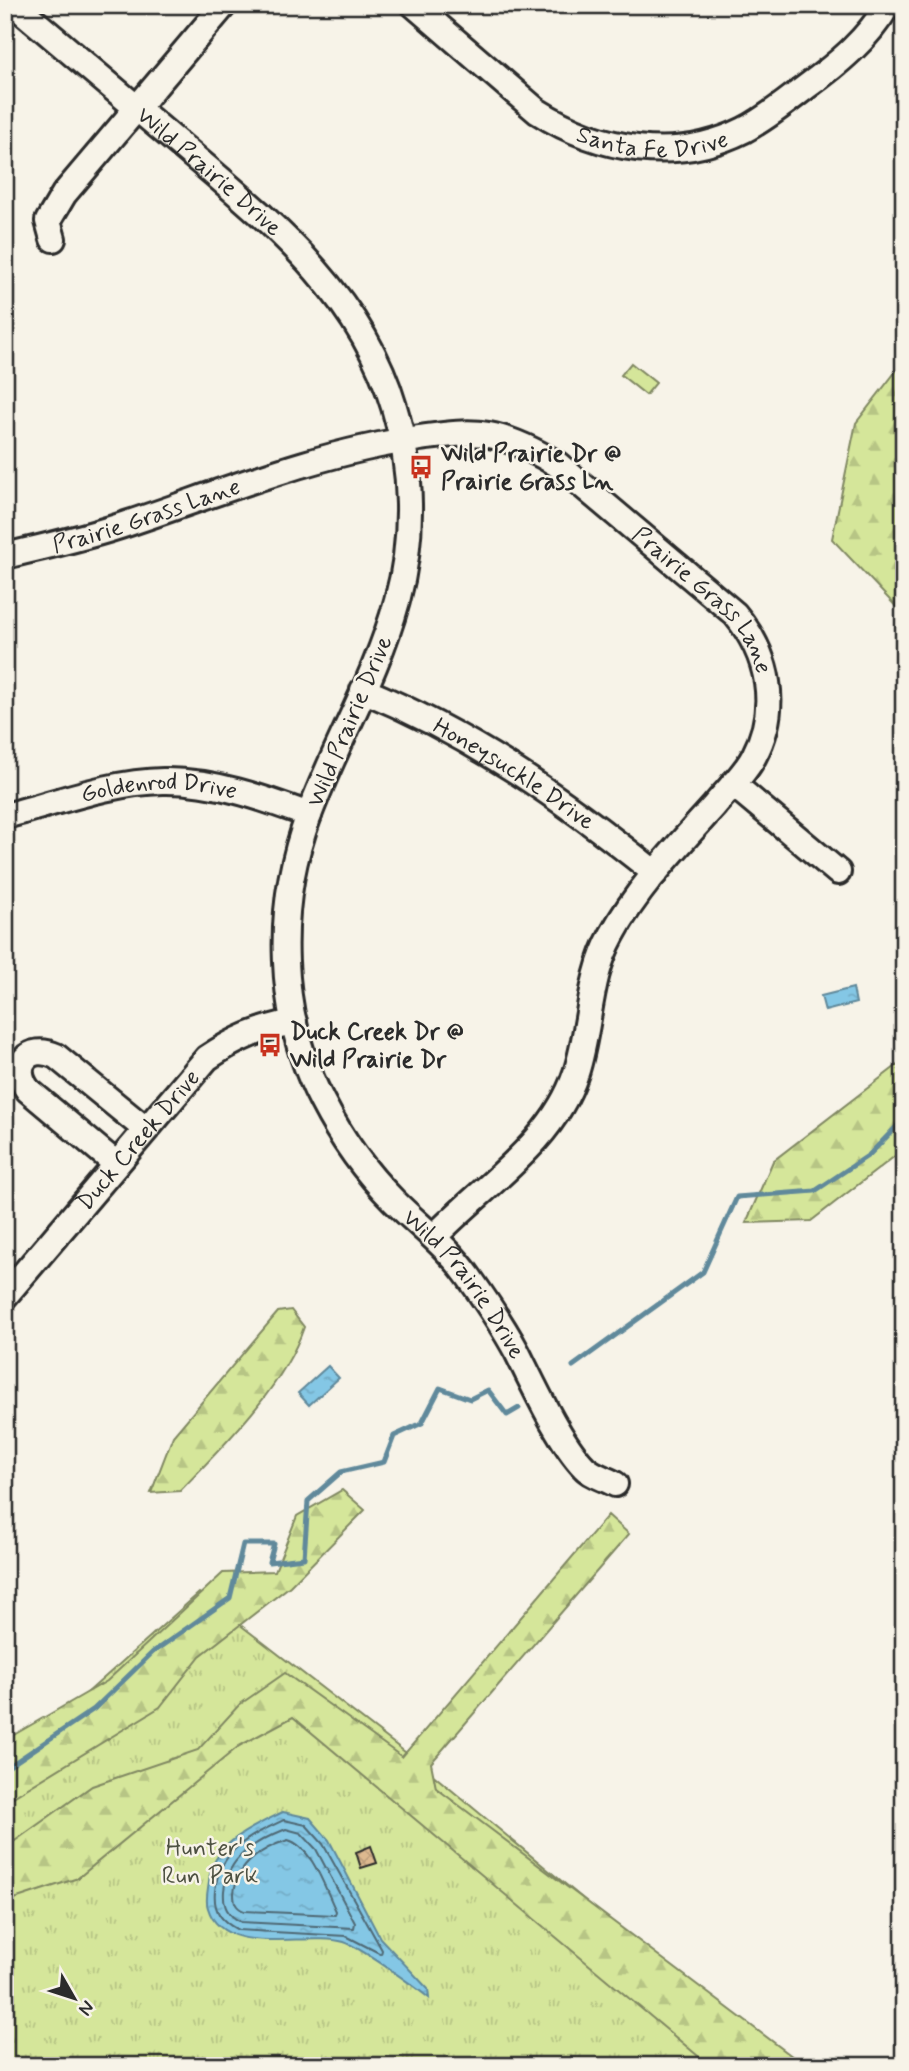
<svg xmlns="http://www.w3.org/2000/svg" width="909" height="2071" font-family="Mynerve,sans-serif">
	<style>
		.grass { fill: url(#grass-tufts); stroke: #808862; stroke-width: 2 }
		.forest { fill: url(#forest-firs); stroke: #808862; stroke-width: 2 }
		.pitch { fill: #d5e69a; stroke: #808862; stroke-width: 2 }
		.water { fill: url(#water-ripples); stroke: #60899b; stroke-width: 2 }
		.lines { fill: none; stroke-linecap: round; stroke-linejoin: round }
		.shore { stroke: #4f6975; stroke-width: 2 }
		.stream { stroke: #60899b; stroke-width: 5 }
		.building { fill: url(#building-cross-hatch); stroke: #2b2b2b; stroke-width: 2 }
		.minor-casing { stroke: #2b2b2b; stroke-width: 30 }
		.minor { stroke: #f7f3e8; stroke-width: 24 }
		.labels { text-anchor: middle; stroke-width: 5; stroke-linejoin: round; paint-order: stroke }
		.street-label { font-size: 24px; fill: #2b2b2b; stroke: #f7f3e8 }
		.poi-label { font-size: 24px; font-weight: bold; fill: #2b2b2b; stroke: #f7f3e8; text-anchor: start }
		.park-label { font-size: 24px; fill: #4d5041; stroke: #f7f3e8 }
	</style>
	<defs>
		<pattern id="grass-tufts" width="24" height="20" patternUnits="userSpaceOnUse" patternTransform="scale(1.75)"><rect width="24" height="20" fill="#d5e69a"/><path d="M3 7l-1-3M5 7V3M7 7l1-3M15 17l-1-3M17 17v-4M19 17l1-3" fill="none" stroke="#b7c585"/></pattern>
		<pattern id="forest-firs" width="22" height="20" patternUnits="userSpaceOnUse" patternTransform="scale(1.75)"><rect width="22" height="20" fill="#d5e69a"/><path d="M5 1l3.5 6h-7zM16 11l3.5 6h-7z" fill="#b7c585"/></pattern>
		<pattern id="water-ripples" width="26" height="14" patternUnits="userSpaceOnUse" patternTransform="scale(1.75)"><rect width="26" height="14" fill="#84c7e5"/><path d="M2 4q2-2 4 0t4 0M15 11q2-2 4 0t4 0" fill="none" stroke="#72abc5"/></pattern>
		<pattern id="building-cross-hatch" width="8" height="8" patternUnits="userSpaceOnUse" patternTransform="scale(1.75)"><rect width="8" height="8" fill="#ddb98f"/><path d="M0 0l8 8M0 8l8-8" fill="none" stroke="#be9f7c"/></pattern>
	</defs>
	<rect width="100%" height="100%" fill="#f7f3e8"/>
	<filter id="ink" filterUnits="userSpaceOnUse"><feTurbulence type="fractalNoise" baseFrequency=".0143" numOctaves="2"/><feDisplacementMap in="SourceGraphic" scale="14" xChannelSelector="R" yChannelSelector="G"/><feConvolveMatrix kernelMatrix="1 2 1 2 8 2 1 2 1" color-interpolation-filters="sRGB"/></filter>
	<g filter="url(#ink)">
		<polygon class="grass" points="199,1593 414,1759 785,2066 5,2066 5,1750 68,1710"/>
		<g class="forest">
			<polygon points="904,361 904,615 832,539 856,423"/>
			<polygon points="904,1060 904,1149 811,1221 746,1223 773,1161"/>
			<path d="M291 1310 304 1327C283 1388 224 1445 180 1491L151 1493 173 1436 278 1312Z"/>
			<polygon points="342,1490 365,1510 290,1586 200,1656 160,1707 5,1802 5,1740 107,1681 223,1573 275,1571 297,1516"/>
			<polygon points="608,1515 629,1534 431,1763 436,1788 805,2066 710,2066 293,1717 239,1746 78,1878 5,1902 5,1848 92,1786 198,1750 239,1705 285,1673 402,1757"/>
		</g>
		<polygon class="pitch" points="631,363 656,383 646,395 621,375"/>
		<g class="water">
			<polygon points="853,988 856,1003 825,1011 821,996"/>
			<polygon points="328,1366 339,1378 309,1405 298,1393"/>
			<path d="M283 1812 310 1818 329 1840 380 1938 428 1989 429 1998C414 1986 360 1947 344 1942 305 1931 223 1959 208 1908 205 1901 208 1889 209 1881 212 1843 253 1827 283 1812Z"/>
		</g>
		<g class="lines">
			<g class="shore">
				<path d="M284 1820 306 1825 323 1844 382 1950 381 1954 346 1936 238 1930C221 1921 213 1911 215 1891 219 1850 250 1836 284 1820Z"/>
				<path d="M286 1829 301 1833 316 1849 355 1923 354 1928 241 1922C227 1915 223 1906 224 1891 227 1857 256 1841 286 1829Z"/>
				<path d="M288 1840C312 1846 326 1891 336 1911L335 1915 244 1911C235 1907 234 1902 234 1893 237 1864 262 1848 288 1840Z"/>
			</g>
			<g class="stream">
				<polyline points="573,1366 703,1272 737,1197 815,1191 869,1155 904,1119"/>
				<polyline points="5,1769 94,1709 153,1652 230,1598 243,1544 274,1544 269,1562 304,1558 308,1501 341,1472 384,1462 394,1436 422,1423 440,1388 470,1399 488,1390 507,1415 519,1408"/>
			</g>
		</g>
		<g class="building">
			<polygon points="904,59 904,86 899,85"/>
			<polygon points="371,1846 377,1863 361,1868 356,1852"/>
		</g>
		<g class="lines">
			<g class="minor-casing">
				<g id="minor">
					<path id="s1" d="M15 5C69 51 124 97 178 143 267 219 360 291 394 407 413 469 414 539 397 601 377 675 336 743 309 815 275 905 277 1015 322 1101 341 1138 365 1172 394 1201 420 1227 448 1247 469 1277 486 1301 503 1326 517 1352 534 1386 559 1441 584 1467 591 1475 606 1479 615 1484"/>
					<path id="s2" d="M414 5 537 111C600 151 676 164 744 130 767 118 786 102 806 87 838 64 867 40 888 5"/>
					<polyline points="53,239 48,221 64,194 224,5"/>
					<path id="s3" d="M5 556C47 546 89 537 129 523 225 491 319 452 420 438 442 435 466 431 489 435 512 439 537 452 557 464L735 614C769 655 780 707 754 756 745 774 727 790 714 806 678 846 638 887 612 935 588 978 591 1027 576 1073 553 1143 484 1185 435 1236"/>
					<path id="s4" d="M363 690C474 736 563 799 655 873"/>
					<polyline points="733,784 838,872"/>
					<path id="s5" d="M5 816C56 803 110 782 163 781 213 780 263 798 309 815"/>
					<path d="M115 1163 28 1090C10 1066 28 1043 56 1056L144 1128"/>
					<path id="s6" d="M5 1296 207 1058C235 1039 261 1028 294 1022"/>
				</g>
			</g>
			<use href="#minor" class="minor"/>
		</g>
	</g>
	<defs>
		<g id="bus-bare" transform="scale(1.89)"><path d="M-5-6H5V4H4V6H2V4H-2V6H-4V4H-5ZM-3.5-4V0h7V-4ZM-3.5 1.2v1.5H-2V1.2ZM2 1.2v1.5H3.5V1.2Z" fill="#c8321e" stroke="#f7f3e8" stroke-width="2.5" paint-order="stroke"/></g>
	</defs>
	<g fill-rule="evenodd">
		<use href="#bus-bare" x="421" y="467"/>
		<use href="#bus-bare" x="270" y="1045"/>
	</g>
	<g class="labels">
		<g class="street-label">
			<text dy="8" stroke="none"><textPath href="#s2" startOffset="285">Santa Fe Drive</textPath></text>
			<text dy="8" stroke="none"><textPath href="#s1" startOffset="256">Wild Prairie Drive</textPath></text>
			<text dy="8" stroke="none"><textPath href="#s3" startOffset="147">Prairie Grass Lane</textPath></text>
			<text dy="8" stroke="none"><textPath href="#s3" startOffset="777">Prairie Grass Lane</textPath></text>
			<text transform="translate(349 721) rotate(-67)" y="8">Wild Prairie Drive</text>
			<text dy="8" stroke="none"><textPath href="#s4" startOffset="173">Honeysuckle Drive</textPath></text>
			<text dy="8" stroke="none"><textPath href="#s5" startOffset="158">Goldenrod Drive</textPath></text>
			<text dy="8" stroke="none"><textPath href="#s6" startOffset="205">Duck Creek Drive</textPath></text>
			<text dy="8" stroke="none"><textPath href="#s1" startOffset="1516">Wild Prairie Drive</textPath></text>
		</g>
		<g class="poi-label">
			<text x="441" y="461">Wild Prairie Dr @<tspan x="441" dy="28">Prairie Grass Ln</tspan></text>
			<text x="290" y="1039">Duck Creek Dr @<tspan x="290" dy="28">Wild Prairie Dr</tspan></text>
		</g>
		<g class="park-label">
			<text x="210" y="1855">Hunter's<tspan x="210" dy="28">Run Park</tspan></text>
		</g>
	</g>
	<rect width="909" height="2071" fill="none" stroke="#f7f3e8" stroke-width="28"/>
	<rect x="14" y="14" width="881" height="2043" fill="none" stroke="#2b2b2b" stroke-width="2.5" filter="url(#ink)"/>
	<g transform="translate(74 1998) rotate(129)" stroke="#f7f3e8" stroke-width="5" paint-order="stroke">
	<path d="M0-5L12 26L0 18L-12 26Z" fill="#2b2b2b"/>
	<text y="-10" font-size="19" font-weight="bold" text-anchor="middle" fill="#2b2b2b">N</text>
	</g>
</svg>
